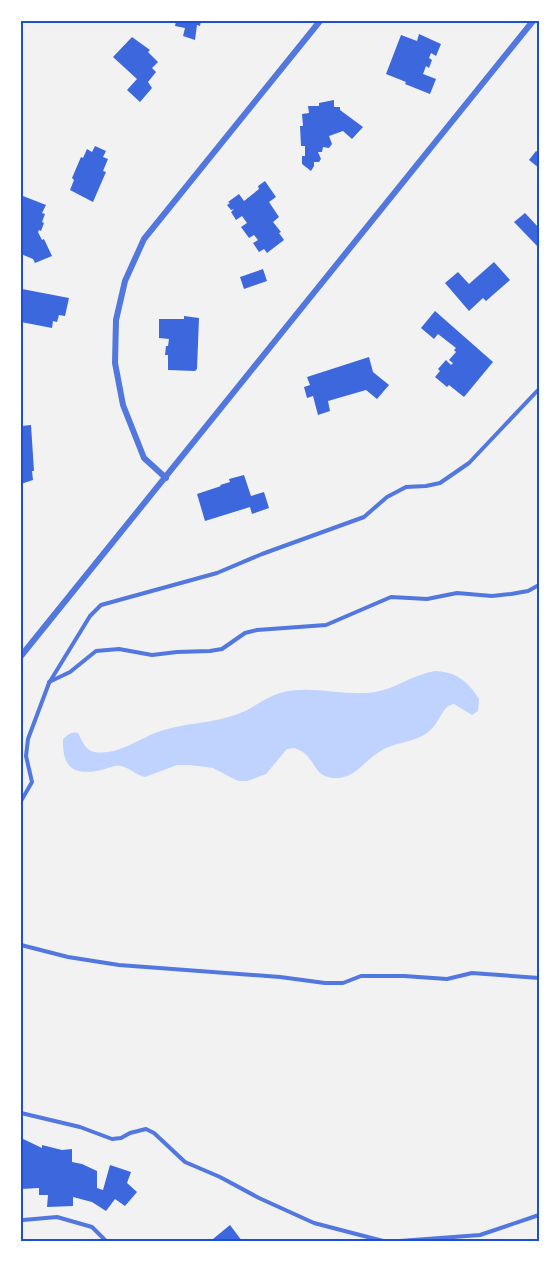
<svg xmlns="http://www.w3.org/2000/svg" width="560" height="1262" font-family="'Roboto Serif',serif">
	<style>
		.water { fill: #bfd3fe }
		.building { fill: #3d67dc }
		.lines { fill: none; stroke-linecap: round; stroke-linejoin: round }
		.service { stroke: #5277de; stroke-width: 4 }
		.minor { stroke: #5277de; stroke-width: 6 }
		.neatline { fill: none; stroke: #1d4ed8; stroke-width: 2 }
	</style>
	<rect width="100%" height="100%" fill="#f2f2f2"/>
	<path class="water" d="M435 671C456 672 468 681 479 699L478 711 472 715 454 704C441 706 441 723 427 733 415 742 397 742 384 749 364 759 353 784 328 777 317 774 316 766 309 758 305 752 299 750 294 748L287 749 266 774 247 781H238L213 768 190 765H177L145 777C136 775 127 766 120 766 114 765 107 769 101 770 74 776 62 768 63 739 68 735 71 731 78 733 82 740 85 751 95 752 119 756 142 736 164 730 187 723 212 723 235 715 251 710 264 698 280 693 310 684 344 697 375 692 396 689 413 674 435 671Z"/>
	<g class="building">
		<polygon points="176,21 201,21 200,26 197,25 195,40 183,36 185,28 175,26"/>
		<polygon points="419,34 441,44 436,56 431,53 429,58 432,60 429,68 426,66 423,74 436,79 430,94 405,84 406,82 386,74 401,35 417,41"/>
		<polygon points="132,37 150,50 148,52 158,62 152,68 156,72 148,82 152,88 140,102 127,90 137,79 113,57"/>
		<polygon points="334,100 334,107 340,107 340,110 363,127 352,139 343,131 329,136 332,144 329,148 323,147 322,152 318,152 321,159 319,162 314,162 314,166 311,171 302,164 302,156 305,156 305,146 301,146 300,126 303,126 302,114 309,113 308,106 319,106 319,103"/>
		<polygon points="95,146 106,151 103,157 108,159 103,171 106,172 93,202 70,190 74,180 72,178 81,157 83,158 87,149 92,152"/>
		<polygon points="536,151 539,153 539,168 529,160"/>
		<polygon points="265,181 276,197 269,202 279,217 273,222 281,232 279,233 284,240 267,253 264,249 259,252 253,243 258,240 254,235 249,238 241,227 247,223 242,216 236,220 231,212 234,209 231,210 227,205 230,203 228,202 239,194 244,201 259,189 258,186"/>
		<polygon points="23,196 46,205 42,213 45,214 42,222 44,223 41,231 39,230 38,232 42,240 44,239 52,256 35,263 33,259 21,254"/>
		<polygon points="525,213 539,228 539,248 514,222"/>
		<polygon points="494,262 510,280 486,301 483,298 469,311 445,283 458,272 469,284"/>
		<polygon points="263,269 267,281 244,289 240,277"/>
		<polygon points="22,289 69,298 65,316 59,315 57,322 53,321 52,328 21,322"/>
		<polygon points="435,311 493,362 464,397 449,385 447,387 435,377 440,371 438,369 446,360 451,365 453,363 449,360 456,352 454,350 456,348 438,334 434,339 421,328"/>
		<polygon points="184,316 199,318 197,369 195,371 168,370 168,355 165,355 166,346 168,346 169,339 159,338 159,319 184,319"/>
		<polygon points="369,357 373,372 389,385 377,399 366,390 328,401 330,411 318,415 313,396 307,398 304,387 310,385 307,377"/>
		<polygon points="31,425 34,471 32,471 33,480 21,484 21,426"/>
		<polygon points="244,475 251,496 264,492 269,508 252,514 250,507 205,521 197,494 221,486 220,485 230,482 229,479"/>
		<polygon points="21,1138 42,1148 42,1145 62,1150 72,1149 72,1162 82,1164 97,1171 97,1188 103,1190 110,1165 131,1172 127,1183 137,1192 125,1206 115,1199 106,1211 92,1202 73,1197 73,1206 47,1207 48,1195 39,1195 39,1188 21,1189"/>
		<polygon points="230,1225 242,1241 207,1241 213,1239"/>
	</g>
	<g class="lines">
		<g class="service">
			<polyline points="49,682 70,672 96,651 119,649 152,655 177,652 210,651 222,649 245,633 257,630 326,625 391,597 427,599 457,593 492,596 511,594 528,591 539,585"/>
			<polyline points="21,801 32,782 26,756 28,739 49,683 90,616 101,605 217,573 262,554 364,517 387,497 406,487 426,486 440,483 469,463 539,389"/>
			<polyline points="21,945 68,957 119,965 280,977 325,983 343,983 361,976 404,976 447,979 472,973 539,978"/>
			<polyline points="21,1113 80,1127 112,1139 121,1138 130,1133 146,1129 154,1133 185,1162 220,1177 259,1198 314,1223 383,1241"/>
			<polyline points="23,1220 57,1217 92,1227 106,1241"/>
			<polyline points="400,1241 480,1235 539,1215"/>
		</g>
		<g class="minor">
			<polyline points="166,478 144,458 123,405 115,363 116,320 125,281 144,239 320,21"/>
			<polyline points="21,656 533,21"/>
		</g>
	</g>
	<rect width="560" height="1262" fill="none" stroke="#ffffff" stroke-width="45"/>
	<rect x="22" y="22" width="516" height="1218" class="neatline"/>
</svg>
